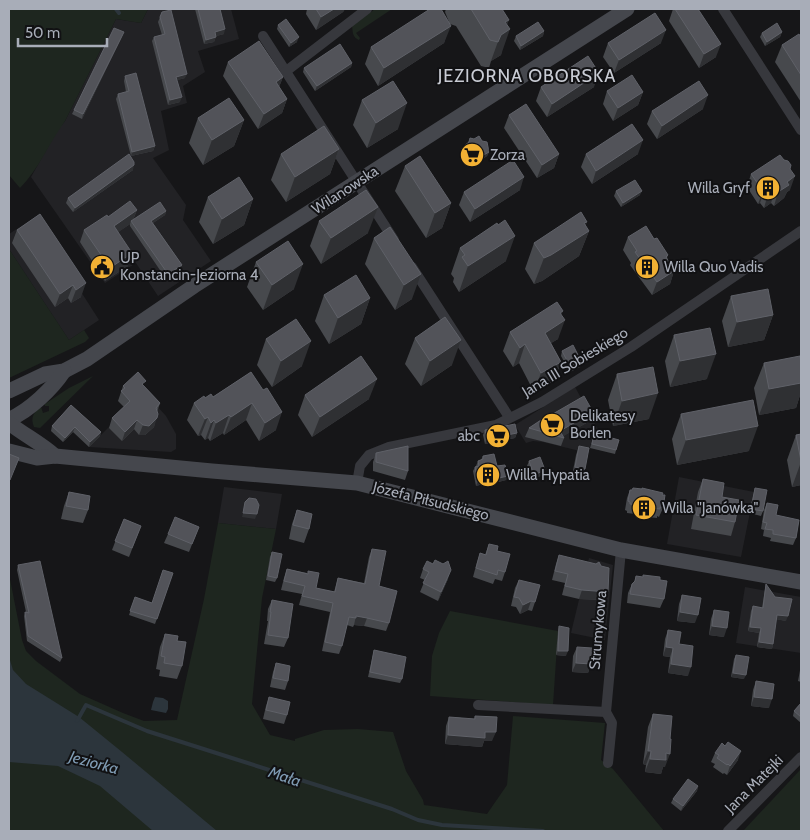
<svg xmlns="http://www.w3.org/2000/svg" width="810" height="840" font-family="Cabin,sans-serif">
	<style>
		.built { fill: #222225 }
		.green { fill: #1e261f }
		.water { fill: #2c353c }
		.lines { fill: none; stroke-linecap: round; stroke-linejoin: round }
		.stream { stroke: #2c353c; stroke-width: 4 }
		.street { stroke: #37383d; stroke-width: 10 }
		.secondary { stroke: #45474d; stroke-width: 15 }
		.wall { fill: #47494d }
		.shaded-wall { fill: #2f3033 }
		.building { fill: #525359; stroke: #5f6168 }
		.labels { text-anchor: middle; stroke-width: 4; stroke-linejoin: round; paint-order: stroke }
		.poi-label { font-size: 15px; fill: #a8adb8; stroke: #111113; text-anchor: start }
		.street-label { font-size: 15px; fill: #a8adb8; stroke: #111113 }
		.water-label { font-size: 16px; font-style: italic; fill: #7f9bb3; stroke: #111113 }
		.quarter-label { font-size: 18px; letter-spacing: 1px; fill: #c9ccd4; stroke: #111113 }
	</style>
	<rect width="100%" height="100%" fill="#161618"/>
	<g class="built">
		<polygon points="148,9 231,9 239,39 198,51 205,72 183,86 187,103 161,111 169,150 153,158 186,205 183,220 211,261 158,296 136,263 105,283 31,177 57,131 65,121 116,19 141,23"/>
		<polygon points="34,218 99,320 69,340 9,249 9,234"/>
		<polygon points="575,387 599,431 594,433 588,453 543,442 533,441 526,443 515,425"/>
		<polygon points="144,392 166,416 176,434 176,449 171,452 89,447"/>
		<polygon points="679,477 754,492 741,557 667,544"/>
		<polygon points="224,487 282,494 276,529 218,523"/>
		<polygon points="589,558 613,565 605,640 571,633"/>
		<polygon points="745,587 801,597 801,653 736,643"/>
	</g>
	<g class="green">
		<path d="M9 9H148L141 23 116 19 65 121C49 143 39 169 20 188L9 175Z"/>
		<path d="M375 9H392L356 33 360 38 359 40C352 37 353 32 352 26Z"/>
		<polygon points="9,249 69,340 84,330 89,338 85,342 9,378"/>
		<path d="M93 376 40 428 34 427C30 417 34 412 41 407L43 413 49 411V406H45V404L69 388Z"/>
		<polygon points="218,523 276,529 262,598 252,704 270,735 295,741 295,739 324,730 358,729 393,732 406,771 423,800 424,805 487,814 507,785 513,716 605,723 601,760 613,769 664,831 9,831 9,574 22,640 26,651 36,661 80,694 123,713 144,721 177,720 204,599"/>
		<polygon points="450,611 558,631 553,705 430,696 432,656 439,633"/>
		<polygon points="801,769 801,831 743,831"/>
	</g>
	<g class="water">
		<polygon points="9,657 13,670 26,684 79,717 122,752 217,831 153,831 100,786 58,766 9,762"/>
		<polygon points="155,697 163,698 168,701 168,709 166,713 151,710 153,702"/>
	</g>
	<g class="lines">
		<g class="stream">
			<polyline points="116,9 119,13"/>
			<polyline points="77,721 86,705 147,731 392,809 418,820 442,825 543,831"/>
		</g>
		<g class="street">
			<polyline points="723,9 801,130"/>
			<polyline points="263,36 394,240"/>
			<polyline points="285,72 367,9"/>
			<polyline points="412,267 509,417"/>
			<polyline points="357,483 360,466 369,455 389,447 496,425 542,402 631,347 801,231"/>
			<polyline points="478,705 606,712"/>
			<polyline points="608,763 612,723 606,712 621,550"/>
			<polyline points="728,831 801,757"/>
		</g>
		<g class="secondary">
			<polyline points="9,391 45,374 64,371 87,359 194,286 627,9"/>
			<path d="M10 419C30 410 52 389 64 371"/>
			<path d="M9 423C24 435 41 443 55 456"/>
			<polyline points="9,451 37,458 55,456 212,471 357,483 621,550 801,582"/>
		</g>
	</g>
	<g class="wall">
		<polygon points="195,9 220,9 224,34 216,36 214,42 204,44"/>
		<polygon points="307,9 345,9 343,12 316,30 306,14"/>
		<polygon points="446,9 502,9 507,25 501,55 491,61 489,68 481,66 456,26 450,24 444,43 378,86 365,64 371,47 449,22 445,12"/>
		<polygon points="673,9 698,9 716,57 699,68 669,21"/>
		<polygon points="162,12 185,78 177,80 180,102 168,105 152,41 154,37 162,35 158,22"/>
		<polygon points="278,25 297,42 289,47 277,29"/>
		<polygon points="544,31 543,36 520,50 514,41 516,36"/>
		<polygon points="124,32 82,119 72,114 74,110"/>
		<polygon points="782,32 780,37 765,46 760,37 762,33"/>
		<polygon points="801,38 801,102 775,62 782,45"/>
		<polygon points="608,43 661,43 614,73 603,57"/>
		<polygon points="228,62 283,77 279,87 287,99 282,113 258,129 223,76"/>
		<polygon points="352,63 351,67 315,91 303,72 304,68"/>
		<polygon points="125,76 155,146 153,151 131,156 133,170 73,212 66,203 68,198 131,156 116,99 118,94 126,92 124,81"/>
		<polygon points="541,87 594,87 547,117 536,101"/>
		<polygon points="607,91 643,92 638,105 613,121 603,104"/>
		<polygon points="362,100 398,129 367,148 353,125"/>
		<polygon points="703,109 657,139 647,124 652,111"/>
		<polygon points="509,115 559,154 554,168 537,178 504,128"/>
		<polygon points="198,118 244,120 234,146 203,165 189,143"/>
		<polygon points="470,138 489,152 487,156 472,166 464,160 465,155 462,150 464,146 468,143"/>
		<polygon points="339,149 330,174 286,202 271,180 281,154"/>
		<polygon points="586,154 638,154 592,184 581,167"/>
		<polygon points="405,166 451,203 442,228 426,238 395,191"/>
		<polygon points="790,169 790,190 787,192 784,198 774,206 771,203 764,208 760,203 758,204 747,187 751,174"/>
		<polygon points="520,190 470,222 459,205 464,192"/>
		<polygon points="616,191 640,195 621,207 614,196"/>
		<polygon points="208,197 253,199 244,225 213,244 199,222"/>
		<polygon points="137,210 133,220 166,211 165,215 153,223 182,265 180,269 166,279 130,226 130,224 118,232 128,266 105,281 80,242 84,230 108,217"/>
		<polygon points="40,214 81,297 71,303 68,298 55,307 12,243 17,230"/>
		<polygon points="319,221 368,233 321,264 310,246"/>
		<polygon points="498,225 506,261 459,292 453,282 454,278 451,274 460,248"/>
		<polygon points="585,226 589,231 579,256 542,281 534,284 525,269 534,243"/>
		<polygon points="390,227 412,299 395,310 365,264 374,238"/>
		<polygon points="628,237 654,239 668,255 667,258 674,271 670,284 652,295 630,265 631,263 623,250"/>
		<polygon points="256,262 294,289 263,310 247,287"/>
		<polygon points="324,295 370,298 361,324 329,344 315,321"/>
		<polygon points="731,296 773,315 764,340 728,347 722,321"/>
		<polygon points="561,314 558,339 551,343 561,362 554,381 534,392 519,363 513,367 503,351 510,332"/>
		<polygon points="674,335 707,379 670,387 665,361"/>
		<polygon points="415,338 452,365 421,386 405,364"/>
		<polygon points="266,339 302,366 272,387 257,365"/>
		<polygon points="562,351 582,363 580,367 570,372 561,356"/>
		<polygon points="764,363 801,363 801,392 796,408 759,415 754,388"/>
		<polygon points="251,372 276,430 259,441 246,420 224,435 223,433 210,441 208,438 205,440 201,435 198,436 187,420 194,403 205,398 213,397"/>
		<polygon points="617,374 649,419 613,426 608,400"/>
		<polygon points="123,386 144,386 160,403 157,412 154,427 145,435 139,435 134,429 122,441 109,428 112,418 124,407 118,401"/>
		<polygon points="305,395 369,399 312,437 298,415"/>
		<polygon points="71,405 101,432 100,436 89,447 73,432 63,442 51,431 52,426"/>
		<polygon points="593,412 590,421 563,436 564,438 561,446 525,437 529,428 551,415"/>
		<polygon points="681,414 749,451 677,465 672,439"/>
		<polygon points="485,430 517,433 515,438 485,444 483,435"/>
		<polygon points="594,433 616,450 615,454 590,448"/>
		<polygon points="801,434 801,485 792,487 787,460 796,435"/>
		<polygon points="579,446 585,469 582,478 572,476 576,455"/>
		<polygon points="376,453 408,471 405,480 373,471 373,462"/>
		<polygon points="483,456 497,466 508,476 506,480 483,486 483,484 476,486 473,471 475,467 476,466 478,461 481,460"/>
		<polygon points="529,461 543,475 532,479 527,466"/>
		<polygon points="703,479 722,497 735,522 731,536 691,529 698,492"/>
		<polygon points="755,488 763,511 761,516 749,513"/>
		<polygon points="630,490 663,508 659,517 657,516 657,518 648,517 647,519 635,517 635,514 627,513 627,511 625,510 627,498"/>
		<polygon points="69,492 88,510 83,523 61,519 64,506"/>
		<polygon points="767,503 776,515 796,538 793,545 770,541 771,538 763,536 764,530 761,529 764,510"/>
		<polygon points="297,510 309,529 304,543 289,539 292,524"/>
		<polygon points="124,519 141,526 129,557 112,550"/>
		<polygon points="199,527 189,552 164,543 168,534"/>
		<polygon points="489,544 497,551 505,572 502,581 495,579 493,584 473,577 477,562 480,553 485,555"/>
		<polygon points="372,549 379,586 389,623 386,631 364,626 354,625 353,627 347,625 342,646 339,654 322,651 330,612 299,605 302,594 281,590 284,578 287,569 307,573 316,588 334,592 338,578 364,583 369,557"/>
		<polygon points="272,552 277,578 275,582 266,580 270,557"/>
		<polygon points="559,555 608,592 605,600 579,599 562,595 565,583 552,580 556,564"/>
		<polygon points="18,565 62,658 60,662 27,641 24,616 25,612 26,612 17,570"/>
		<polygon points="423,569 448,579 438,601 420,592 425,580 420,578"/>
		<polygon points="173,573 155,624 129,615 135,597 152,603"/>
		<polygon points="636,576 660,580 664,599 660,608 627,603 628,593 632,584 634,583"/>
		<polygon points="519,580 535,602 532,611 528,610 520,614 516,607 511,606 515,588"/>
		<polygon points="766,584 786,621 776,619 773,644 772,649 757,647 759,633 748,631 751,611 753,606 762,608 765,589"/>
		<polygon points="682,595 695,623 677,621 679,604"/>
		<polygon points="272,600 288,638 284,647 264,644 268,621 267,621 268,609"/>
		<polygon points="714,610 724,637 709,635 711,619"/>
		<polygon points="559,626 566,656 556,655 558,631"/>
		<polygon points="668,630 679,644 688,676 668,673 670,657 663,656 665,639"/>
		<polygon points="165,634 177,641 182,666 177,679 159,676 160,670 156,669 160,647"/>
		<polygon points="577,647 591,664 588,673 572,672 573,656"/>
		<polygon points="374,650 402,679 400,683 368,677"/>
		<polygon points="736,655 744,679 731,677 734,659"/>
		<polygon points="276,663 288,681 285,690 270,687 273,672"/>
		<polygon points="801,665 801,682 798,681"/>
		<polygon points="756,681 769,708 751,706 753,690"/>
		<polygon points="269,697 287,715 284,724 263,719 266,706"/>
		<polygon points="801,703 801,723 793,716 794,711"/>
		<polygon points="653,714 665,767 663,767 661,774 645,772 646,765 643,764 648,727"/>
		<polygon points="475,716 492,741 484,741 482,747 445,744 446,726 449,717 474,719"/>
		<polygon points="715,753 738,760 727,775 724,773 723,774 713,767 715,764 711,762"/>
		<polygon points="698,786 697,791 681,811 671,803 673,799"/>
	</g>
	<g class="shaded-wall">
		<polygon points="334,9 345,9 343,12 316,30 321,17"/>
		<polygon points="509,20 504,33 510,29 501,55 491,61 505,22"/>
		<polygon points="451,26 444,43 378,86 384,68"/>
		<polygon points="225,29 224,34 213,37 215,32"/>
		<polygon points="666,30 661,43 614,73 619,60"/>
		<polygon points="544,31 543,36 520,50 521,46"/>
		<polygon points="124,32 122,37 82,119 83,114"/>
		<polygon points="782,32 780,37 765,46 767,42"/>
		<polygon points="216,37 214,42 204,44 206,40"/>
		<polygon points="299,37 297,42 289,47 291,43"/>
		<polygon points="721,44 716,57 699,68 704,54"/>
		<polygon points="352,63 351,67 315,91 317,86"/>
		<polygon points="599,73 594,87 547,117 552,104"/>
		<polygon points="187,74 185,78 174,81 176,77"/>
		<polygon points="283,77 277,92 276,82"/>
		<polygon points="643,92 638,105 613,121 618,108"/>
		<polygon points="708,95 703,109 657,139 662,126"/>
		<polygon points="182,97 180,102 168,105 170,100"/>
		<polygon points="287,99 282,113 258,129 264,114"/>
		<polygon points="407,103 398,129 367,148 376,123"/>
		<polygon points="244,120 234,146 203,165 212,140"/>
		<polygon points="643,140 638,154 592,184 596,171"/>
		<polygon points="155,146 153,151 131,156 132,152"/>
		<polygon points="339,149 330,174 286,202 295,177"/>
		<polygon points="489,152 487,156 472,166 473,161"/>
		<polygon points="559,154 554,168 537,178 542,165"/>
		<polygon points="134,165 133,170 73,212 75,208"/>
		<polygon points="795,176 790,190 787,192 784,198 774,206 778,192 787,182"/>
		<polygon points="524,177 520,190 470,222 475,209"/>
		<polygon points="765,189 760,203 758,204 763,191"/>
		<polygon points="776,189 771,203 764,208 768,194"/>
		<polygon points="642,191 640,195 621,207 623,203"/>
		<polygon points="253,199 244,225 213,244 222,219"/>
		<polygon points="451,203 442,228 426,238 435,213"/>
		<polygon points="378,207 368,233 321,264 331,238"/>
		<polygon points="137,210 132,222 131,221 130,224 110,238 114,226"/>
		<polygon points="166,211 165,215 150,225 151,221"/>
		<polygon points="587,222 582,235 589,231 579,256 542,281 534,284 544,258"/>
		<polygon points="515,236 506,261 459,292 468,266"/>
		<polygon points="132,253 128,266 105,281 110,268"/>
		<polygon points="303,264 294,289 263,310 272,285"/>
		<polygon points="182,265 180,269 166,279 168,274"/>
		<polygon points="674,271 670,284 652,295 657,282"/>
		<polygon points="421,274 412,299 395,310 404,285"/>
		<polygon points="86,283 81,297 71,303 76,290"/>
		<polygon points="73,285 68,298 55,307 60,294"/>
		<polygon points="370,298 361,324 329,344 338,318"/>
		<polygon points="563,311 558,324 565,320 558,339 538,351 545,333 560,313"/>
		<polygon points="773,315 764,340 728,347 737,322"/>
		<polygon points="461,340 452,365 421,386 430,361"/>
		<polygon points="311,341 302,366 272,387 281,361"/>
		<polygon points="525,344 519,363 513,367 520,348"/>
		<polygon points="716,354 707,379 670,387 680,361"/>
		<polygon points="561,362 554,381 534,392 541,373"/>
		<polygon points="582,363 580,367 570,372 571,368"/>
		<polygon points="377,379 369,399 312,437 320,417"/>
		<polygon points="801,383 801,392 796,408 759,415 769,389"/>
		<polygon points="658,393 649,419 613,426 622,401"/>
		<polygon points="252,403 246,420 224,435 231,417"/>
		<polygon points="282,412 276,430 259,441 265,423"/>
		<polygon points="593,412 590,421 562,437 560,431"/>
		<polygon points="229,415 223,433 210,441 216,423"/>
		<polygon points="208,417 201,435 198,436 205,419"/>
		<polygon points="157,418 154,427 145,435 139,435 143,425"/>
		<polygon points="137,420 134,429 122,441 125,432"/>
		<polygon points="214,420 208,438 205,440 211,423"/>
		<polygon points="758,426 749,451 677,465 686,440"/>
		<polygon points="75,427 73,432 63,442 65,438"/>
		<polygon points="101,432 100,436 89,447 90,442"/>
		<polygon points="517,433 515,438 485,444 487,439"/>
		<polygon points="801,462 801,485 792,487"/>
		<polygon points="545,470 543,475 532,479 534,475"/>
		<polygon points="508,476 506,480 483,486 485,481"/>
		<polygon points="485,480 483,484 476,486 478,481"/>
		<polygon points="243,513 257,514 255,519 242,517"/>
		<polygon points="451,570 448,579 438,601 441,592"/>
		<polygon points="582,590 608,592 605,600 579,599"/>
		<polygon points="531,601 528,610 520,614 523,605"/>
		<polygon points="680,612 698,615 695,623 677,621"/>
		<polygon points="777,615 788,616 786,621 775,619"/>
		<polygon points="356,616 367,618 364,626 354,625"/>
		<polygon points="712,626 727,628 724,637 709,635"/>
		<polygon points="750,627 761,628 759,633 748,631"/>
		<polygon points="759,642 773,644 772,649 757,647"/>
		<polygon points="666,647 673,648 670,657 663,656"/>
		<polygon points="558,651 568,651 566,656 556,655"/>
		<polygon points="576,663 591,664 588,673 572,672"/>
		<polygon points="671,664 691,667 688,676 668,673"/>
		<polygon points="733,673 746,675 744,679 731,677"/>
		<polygon points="754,697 772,699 769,708 751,706"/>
		<polygon points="485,732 496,732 492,741 484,741 482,747 445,744 448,735"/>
		<polygon points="648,751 651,751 646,765 643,764"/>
		<polygon points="741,751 738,760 727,775 730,766"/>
		<polygon points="666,753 670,754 665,767 663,767 661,774 645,772 650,759"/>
		<polygon points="698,786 697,791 681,811 683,806"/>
	</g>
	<g class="building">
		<polygon points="198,9 220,9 225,29 215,32 216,37 206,40"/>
		<polygon points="316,9 334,9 321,17"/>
		<polygon points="430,9 441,9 451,26 384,68 371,47"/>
		<polygon points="471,9 502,9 509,20 505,22 510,29 501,35 498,42 490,40"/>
		<polygon points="675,9 698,9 721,44 704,54"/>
		<polygon points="171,10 187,74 176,77 182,97 170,100 154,37 165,34 160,17 162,12"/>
		<polygon points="655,13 666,30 619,60 608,43"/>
		<polygon points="286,19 299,37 291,43 278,25"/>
		<polygon points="538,22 544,31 521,46 516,36"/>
		<polygon points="777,23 782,32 767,42 762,33"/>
		<polygon points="114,28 124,32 83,114 74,110"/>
		<polygon points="799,34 801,38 801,75 782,45"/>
		<polygon points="259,41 283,77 276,82 287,99 264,114 228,62"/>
		<polygon points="340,44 352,63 317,86 304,68"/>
		<polygon points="588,56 599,73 552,104 541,87"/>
		<polygon points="136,73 155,146 132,152 118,94 129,91 125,76"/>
		<polygon points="632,75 643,92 618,108 607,91"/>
		<polygon points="393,81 407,103 376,123 362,100"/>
		<polygon points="699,81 708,95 662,126 652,111"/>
		<polygon points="229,98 244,120 212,140 198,118"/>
		<polygon points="526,104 559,154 542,165 509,115"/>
		<polygon points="632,124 643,140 596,171 586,154"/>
		<polygon points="324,126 339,149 295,177 281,154"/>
		<polygon points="479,136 482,141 487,142 489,152 473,161 466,155 467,151 464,146 469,142 470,138 474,139"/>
		<polygon points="129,154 134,162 134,165 75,208 68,198"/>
		<polygon points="780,155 784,160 788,161 791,165 790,169 795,176 787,182 789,185 778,192 776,189 768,194 765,189 763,191 751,174"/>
		<polygon points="420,156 451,203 435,213 405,166"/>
		<polygon points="513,160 524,177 475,209 464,192"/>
		<polygon points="239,177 253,199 222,219 208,197"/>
		<polygon points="635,180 642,191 623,203 616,191"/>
		<polygon points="366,190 378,207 331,238 319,221"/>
		<polygon points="130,201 137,210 114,226 132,253 110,268 84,230 107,215 108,217"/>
		<polygon points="160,202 166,211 151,221 182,265 168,274 131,221"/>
		<polygon points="581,212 587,222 584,223 589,231 551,255 544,258 534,243"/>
		<polygon points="40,214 86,283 76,290 73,285 60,294 17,230"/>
		<polygon points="505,220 515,236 468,266 462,257 465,255 460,248 497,223 498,225"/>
		<polygon points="646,226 654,239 657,238 668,255 666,257 674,271 657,282 635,252 637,251 628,237"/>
		<polygon points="390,227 421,274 404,285 374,238"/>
		<polygon points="288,241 303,264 272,285 256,262"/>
		<polygon points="356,275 370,298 338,318 324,295"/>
		<polygon points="768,289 773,315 737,322 731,296"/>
		<polygon points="557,302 563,311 560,313 565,320 545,333 561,362 541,373 525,344 520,348 510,332"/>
		<polygon points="445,317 461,340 430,361 415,338"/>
		<polygon points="296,319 311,341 281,361 266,339"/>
		<polygon points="710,328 716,354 680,361 674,335"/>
		<polygon points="573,345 582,363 571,368 562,351"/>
		<polygon points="361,356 377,379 320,417 305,395"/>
		<polygon points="800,356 801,363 801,383 769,389 764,363"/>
		<polygon points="653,367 658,393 622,401 617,374"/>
		<polygon points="138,372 146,381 142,384 160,403 156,408 158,414 157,418 149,426 143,425 137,420 125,432 112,418 130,401 121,391 125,388 123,386"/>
		<polygon points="251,372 263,390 267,388 282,412 265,423 252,403 231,417 229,415 216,423 214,420 211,423 208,417 205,419 194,403 204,396 205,398 211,394 213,397"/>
		<polygon points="584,396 593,412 560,431 564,438 529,428 550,414 551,415"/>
		<polygon points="753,400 758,426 686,440 681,414"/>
		<polygon points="71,405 101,432 90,442 75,427 65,438 52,426"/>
		<polygon points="515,424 517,433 487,439 485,430"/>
		<polygon points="594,433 619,440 616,450 592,444"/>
		<polygon points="801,434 801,461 796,435"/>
		<polygon points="408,446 408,471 376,462 376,453"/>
		<polygon points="579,446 589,448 585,469 575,467"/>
		<polygon points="9,454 19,458 10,480 9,480"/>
		<polygon points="494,454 497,466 505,465 508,476 485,481 485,480 478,481 475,467 479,466 478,461 483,459 483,456"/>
		<polygon points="540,457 545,470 534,475 529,461"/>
		<polygon points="703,479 724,483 722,497 739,500 735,522 696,515"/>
		<polygon points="633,488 642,489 642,488 663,493 662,495 665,495 663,508 660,507 660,509 651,508 650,510 638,508 639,505 630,504 630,502 628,501 630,490 632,490"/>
		<polygon points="755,488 767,490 763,511 751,509"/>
		<polygon points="69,492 90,496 88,510 66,506"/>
		<polygon points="249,498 256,499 259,505 257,514 243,513 245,502"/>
		<polygon points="767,503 778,505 776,515 799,520 796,538 773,534 773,530 765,529 767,523 763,522"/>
		<polygon points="297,510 312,514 309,529 293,525"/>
		<polygon points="175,517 199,527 192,544 168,534"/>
		<polygon points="124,519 141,526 132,548 115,541"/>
		<polygon points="489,544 498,546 497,551 510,554 505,572 498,570 497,575 476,568 480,553 486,555"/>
		<polygon points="372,549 386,551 379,586 397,591 389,623 367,618 356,616 356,618 349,617 342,646 325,642 333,603 302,596 305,586 284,581 287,569 308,574 308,571 319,573 316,588 335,592 338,578 365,584"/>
		<polygon points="272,552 282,554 277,578 268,576"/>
		<polygon points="559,555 596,564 599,562 601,566 609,568 608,592 582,590 565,586 568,574 555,571"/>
		<polygon points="435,560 443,564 448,561 451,570 441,592 423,583 429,572 423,569 427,561 433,564"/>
		<polygon points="40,561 62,658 28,636 25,612 29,613 18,565"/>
		<polygon points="163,570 173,573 157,619 130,611 135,597 152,603"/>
		<polygon points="643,575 660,577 660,580 667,581 664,599 630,594 632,584 635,581 636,576 643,577"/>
		<polygon points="519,580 540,585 535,602 531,601 523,605 519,598 514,597"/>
		<polygon points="766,584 775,597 792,599 788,616 777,615 773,644 759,642 761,628 750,627 753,606 763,608"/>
		<polygon points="682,595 701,598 698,615 680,612"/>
		<polygon points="272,600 293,604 288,638 268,635 271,612 270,612"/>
		<polygon points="714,610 729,612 727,628 712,626"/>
		<polygon points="559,626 569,628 568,651 558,651"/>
		<polygon points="668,630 681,632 679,644 693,646 691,667 671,664 673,648 666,647"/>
		<polygon points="165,634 178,636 177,641 186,642 182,666 164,663 165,657 161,656"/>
		<polygon points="577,647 592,648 591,664 576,663"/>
		<polygon points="374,650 406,657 402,679 370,672"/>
		<polygon points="736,655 749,657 746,675 733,673"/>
		<polygon points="276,663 290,666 288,681 273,678"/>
		<polygon points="756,681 774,684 772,699 754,697"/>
		<polygon points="269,697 290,702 287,715 266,710"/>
		<polygon points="801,703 801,717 794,711"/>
		<polygon points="653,714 672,716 670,739 671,739 670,754 666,753 666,760 650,759 651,751 648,751"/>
		<polygon points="475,716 497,717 496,732 485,732 485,738 448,735 449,717 475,719"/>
		<polygon points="728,742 741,751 730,766 728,764 727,765 717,758 719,755 715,753 722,743 725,746"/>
		<polygon points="688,779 698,786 683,806 673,799"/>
	</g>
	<defs>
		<g id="supermarket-disc" transform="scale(1.25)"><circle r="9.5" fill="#f2b134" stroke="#111113"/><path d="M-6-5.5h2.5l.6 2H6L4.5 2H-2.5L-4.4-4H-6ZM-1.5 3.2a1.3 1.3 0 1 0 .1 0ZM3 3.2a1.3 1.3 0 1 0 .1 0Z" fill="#111"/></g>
		<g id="building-disc" transform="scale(1.25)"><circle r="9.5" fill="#f2b134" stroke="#111113"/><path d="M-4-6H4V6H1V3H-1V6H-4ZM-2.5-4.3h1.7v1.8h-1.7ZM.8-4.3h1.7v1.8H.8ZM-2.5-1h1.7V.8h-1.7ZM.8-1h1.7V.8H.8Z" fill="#111"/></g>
		<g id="civic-disc" transform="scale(1.25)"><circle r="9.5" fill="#f2b134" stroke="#111113"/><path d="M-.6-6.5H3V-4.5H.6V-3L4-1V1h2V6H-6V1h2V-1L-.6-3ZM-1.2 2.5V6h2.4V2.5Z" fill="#111"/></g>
	</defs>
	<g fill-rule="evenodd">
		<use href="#supermarket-disc" x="472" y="155"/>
		<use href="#building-disc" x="768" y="188"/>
		<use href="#civic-disc" x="102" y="267"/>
		<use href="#building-disc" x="647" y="267"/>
		<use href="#supermarket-disc" x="552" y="425"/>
		<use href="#supermarket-disc" x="498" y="436"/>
		<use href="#building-disc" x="488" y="475"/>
		<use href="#building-disc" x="644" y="508"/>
	</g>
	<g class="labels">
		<g class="poi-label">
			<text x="490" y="160">Zorza</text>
			<text x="750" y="193" text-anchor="end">Willa Gryf</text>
			<text x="120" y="263">UP<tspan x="120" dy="17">Konstancin-Jeziorna 4</tspan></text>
			<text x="664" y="272">Willa Quo Vadis</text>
			<text x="570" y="421">Delikatesy<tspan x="570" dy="17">Borlen</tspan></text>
			<text x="480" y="441" text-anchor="end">abc</text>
			<text x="506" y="480">Willa Hypatia</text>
			<text x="662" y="513">Willa "Janówka"</text>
		</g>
		<g class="street-label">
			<text transform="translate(345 190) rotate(-33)" y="5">Wilanowska</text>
			<text transform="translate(575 362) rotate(-31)" y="5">Jana III Sobieskiego</text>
			<text transform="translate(431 501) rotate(14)" y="5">Józefa Piłsudskiego</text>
			<text transform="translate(598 630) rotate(-85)" y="5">Strumykowa</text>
			<text transform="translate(754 784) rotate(-45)" y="5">Jana Matejki</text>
		</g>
		<g class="water-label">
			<text transform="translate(94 762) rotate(15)" y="6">Jeziorka</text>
			<text transform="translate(285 776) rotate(18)" y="6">Mała</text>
		</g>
		<g class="quarter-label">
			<text x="527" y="82">JEZIORNA OBORSKA</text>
		</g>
	</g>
	<rect width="810" height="840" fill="none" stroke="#a8adb8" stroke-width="20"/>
	<path d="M18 38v8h89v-8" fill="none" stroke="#a8adb8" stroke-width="2.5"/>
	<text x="25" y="38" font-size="15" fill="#a8adb8" stroke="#111113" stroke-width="4" paint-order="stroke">50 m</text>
</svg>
